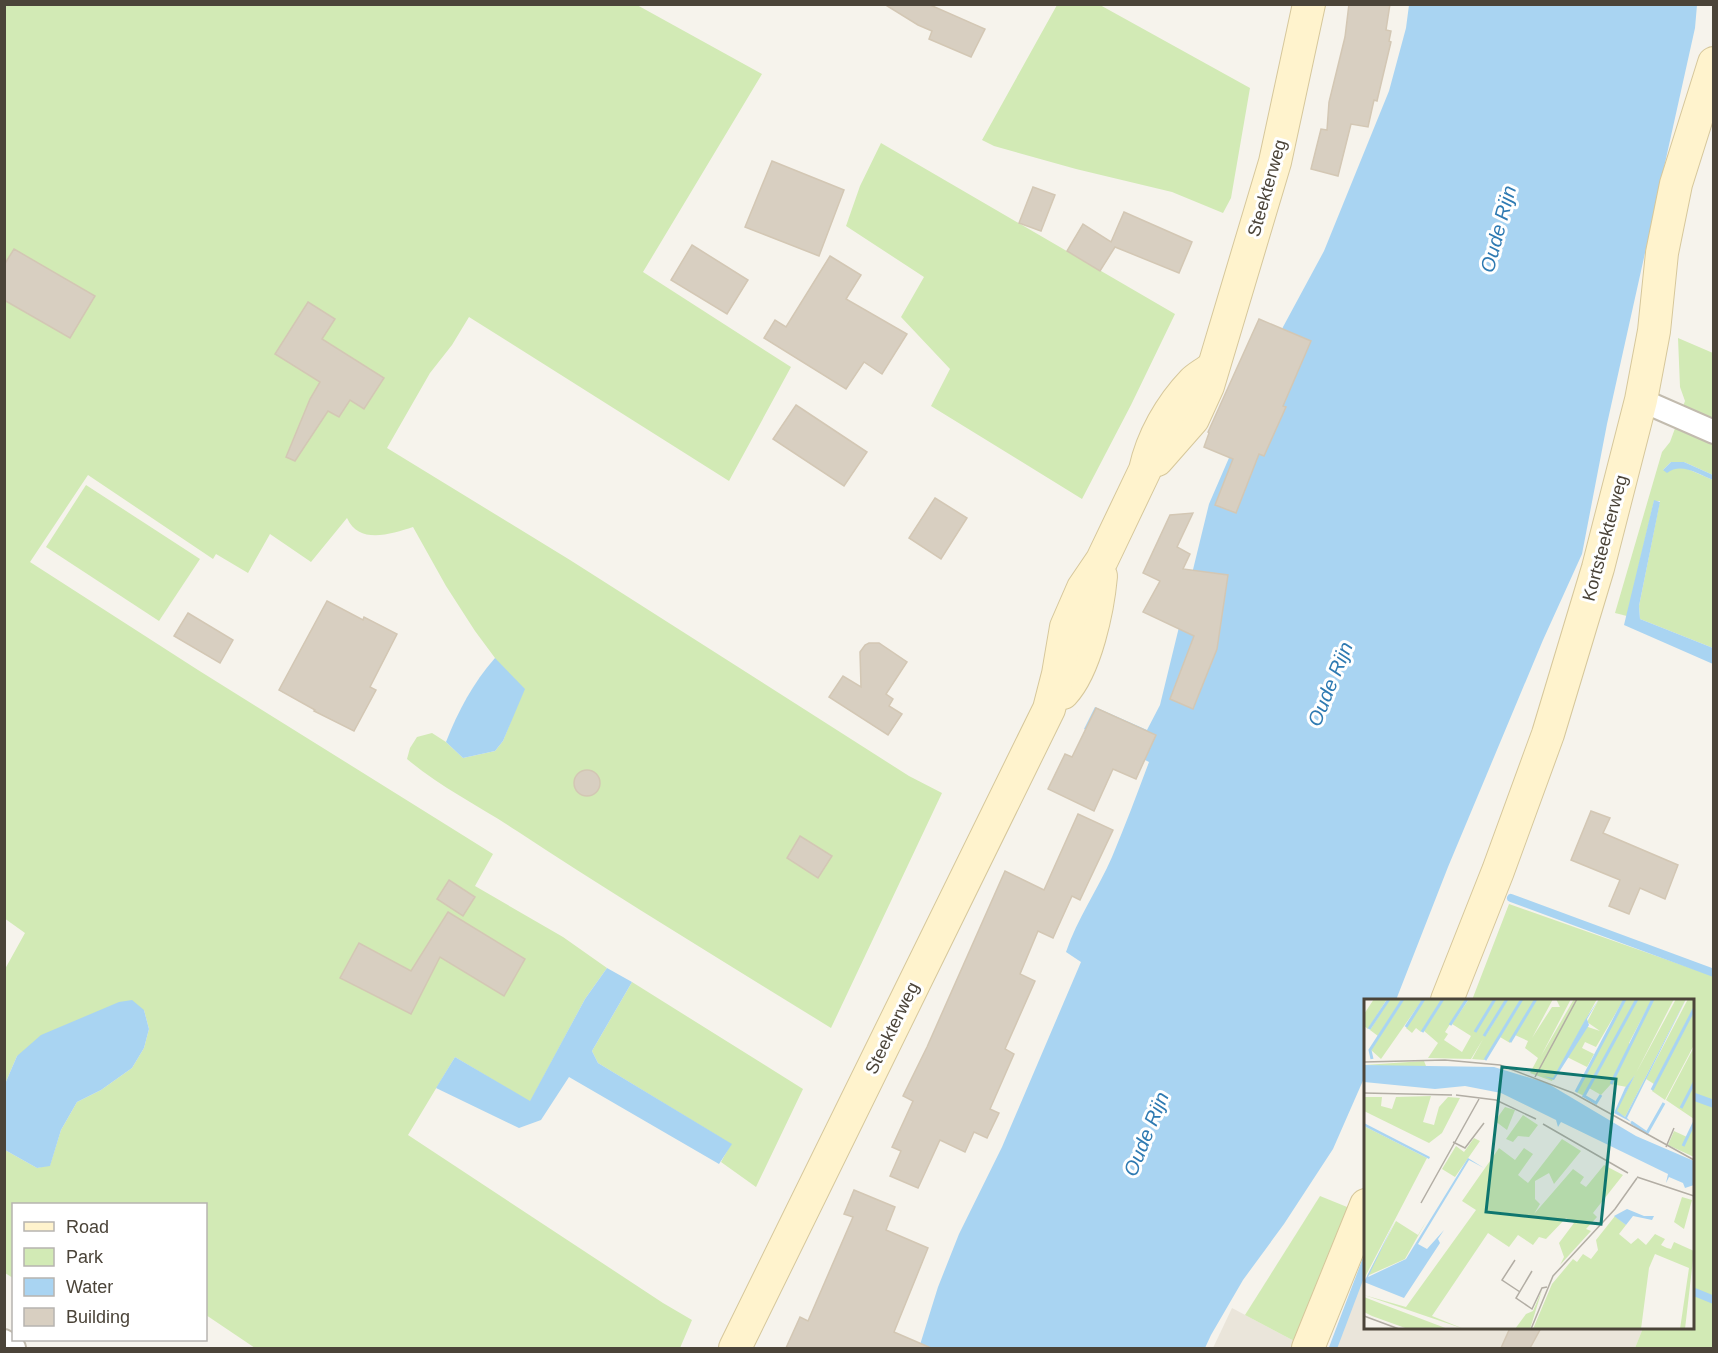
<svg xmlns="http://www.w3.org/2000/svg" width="1718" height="1353" font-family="Helvetica,sans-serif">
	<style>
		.residential { fill: #eae5da }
		.green { fill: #d2eab5 }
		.water { fill: #a9d4f2 }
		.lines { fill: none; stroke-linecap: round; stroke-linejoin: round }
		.stream { stroke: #a9d4f2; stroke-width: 8 }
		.building { fill: #d8cfc1; stroke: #d3c7b4; stroke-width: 1.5 }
		.street-casing { stroke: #c2bbae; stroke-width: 26 }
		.secondary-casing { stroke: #d6c79b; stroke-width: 34 }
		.street { stroke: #fff; stroke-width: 22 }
		.secondary { stroke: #fff3cd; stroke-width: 32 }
		.labels { text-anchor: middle; stroke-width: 6; stroke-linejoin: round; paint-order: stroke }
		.street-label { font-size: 18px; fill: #4b4439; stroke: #fff }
		.water-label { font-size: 20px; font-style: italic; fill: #2e7ab2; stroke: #fff }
		.inset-river { fill: none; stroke: #a9d4f2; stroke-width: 3 }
		.inset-road { fill: none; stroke: #b2ada4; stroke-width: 1.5 }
		.view { fill: #0f766e; fill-opacity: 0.15; stroke: #0f766e; stroke-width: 3 }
		.inset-edge { fill: none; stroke: #4b4439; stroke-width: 3 }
	</style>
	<rect width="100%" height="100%" fill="#f6f3ec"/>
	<g class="residential">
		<polygon points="1365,1261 1366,1328 1643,1328 1635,1348 1333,1348"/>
		<polygon points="1232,1308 1298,1343 1296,1348 1213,1348"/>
	</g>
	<g class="green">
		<path d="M5 5H637L762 74 643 272 791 367 729 481 469 317 452 345 430 373 387 448 570 560 909 776 942 793 831 1028C726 963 620 899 517 831 481 807 440 787 407 759L410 748 417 737 432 733 446 742 463 758 495 751 503 741 511 721 495 658 475 631 446 586 413 527C391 534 359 545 347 518L311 562 270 534 248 573 216 554 213 559 88 475 30 562 198 670 493 854 475 886 563 937 607 968 585 999 530 1102 455 1057 408 1135 663 1303 692 1320 680 1348H255L206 1315V1204H14L13 1278 5 1273V1150L37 1168 50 1165 61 1130 77 1102 101 1090 132 1068 144 1048 149 1029 144 1010 17 1056 5 1084V969L25 933 4 918Z"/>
		<polygon points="1057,5 1100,5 1250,88 1231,198 1223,213 1172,192 1076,169 994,146 982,140"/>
		<polygon points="881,143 1175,314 1131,405 1082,499 931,406 950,369 901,317 924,277 846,226 860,186"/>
		<polygon points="1678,338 1713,353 1713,475 1684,462 1671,462 1663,470 1683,467 1713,480 1713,648 1640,619 1639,606 1660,501 1654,501 1627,616 1615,613 1662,452 1670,442 1685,401 1680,387"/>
		<polygon points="86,485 200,559 159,621 46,547"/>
		<polygon points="1509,904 1713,976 1713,1104 1693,1095 1692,1000 1472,1000"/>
		<polygon points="632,982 803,1089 756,1187 721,1162 731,1144 598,1063 592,1051"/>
		<polygon points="1693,1096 1713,1105 1713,1348 1635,1348 1643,1328 1692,1328"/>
		<polygon points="1320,1196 1352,1209 1298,1343 1245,1315"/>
	</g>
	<g class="water">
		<path d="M1409 5H1697L1695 28 1607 424 1582 554 1543 640 1448 867 1396 1000H1366L1365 1076 1333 1149 1284 1224 1243 1280 1211 1335 1205 1348H919L938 1287 959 1234 1002 1147 1081 962 1066 952C1077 919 1098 889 1112 857 1125 826 1137 794 1149 762L1084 729 1095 707 1147 730 1160 705 1209 504 1235 444 1252 395 1283 327 1324 251 1389 91 1406 28Z"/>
		<path d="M1671 462H1684L1713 475V480C1698 474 1681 462 1667 473L1663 470Z"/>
		<polygon points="1654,500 1660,502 1639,606 1640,619 1713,648 1713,664 1624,625"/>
		<path d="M495 658 525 689 503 741 495 751 463 758 446 742C458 711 473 683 495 658Z"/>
		<polygon points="607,968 632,982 592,1051 598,1063 732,1144 719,1164 569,1077 541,1120 519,1128 436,1088 455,1057 530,1101 585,999"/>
		<polygon points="132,1000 144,1010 149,1029 144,1048 132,1068 101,1090 77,1102 61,1130 50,1166 37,1168 5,1150 5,1084 17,1056 41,1035 119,1002"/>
	</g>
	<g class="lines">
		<g class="stream">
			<polyline points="1511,898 1714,973"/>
			<polyline points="1692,1096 1714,1104"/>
			<polyline points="1692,1291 1714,1300"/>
			<polyline points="1333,1348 1366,1261"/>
		</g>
	</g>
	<g class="building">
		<polygon points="884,4 928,4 985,29 971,57 929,39 932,31 918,25"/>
		<polygon points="1349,4 1390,4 1386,30 1391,31 1389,41 1391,42 1377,101 1374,100 1368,127 1351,124 1338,176 1311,169 1321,129 1327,130 1329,102 1345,37"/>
		<polygon points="772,161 844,190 819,256 745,227"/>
		<polygon points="1033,187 1055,195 1041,231 1019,223"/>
		<polygon points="1124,212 1192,242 1179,273 1115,247 1100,271 1067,251 1083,224 1111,242"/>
		<polygon points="692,245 748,280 727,314 671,280"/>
		<polygon points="14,249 95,296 70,338 4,300 4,265"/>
		<polygon points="830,256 861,275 846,299 907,334 882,374 864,362 846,389 764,338 775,320 786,327"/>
		<polygon points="308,302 335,319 322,339 384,378 364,409 350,400 339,417 328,411 295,461 286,457 310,399 320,382 275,354"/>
		<polygon points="1259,319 1311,341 1283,406 1286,407 1264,456 1259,454 1236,513 1215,505 1233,459 1204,447 1209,433 1208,432"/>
		<polygon points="796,405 867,452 844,486 773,439"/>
		<polygon points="935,498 967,518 941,559 909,538"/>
		<polygon points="1193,513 1177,547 1190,554 1183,569 1228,575 1217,649 1193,709 1170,699 1194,636 1143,612 1160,581 1143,573 1170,515"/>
		<polygon points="327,601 363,620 364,617 397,634 370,687 376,690 354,731 314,711 315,710 279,690"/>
		<polygon points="188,613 233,640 220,663 174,636"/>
		<polygon points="869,643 879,643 907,662 886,694 893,699 889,706 902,714 888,735 829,697 843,676 861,687 860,652 865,645"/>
		<polygon points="1096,708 1156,735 1136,779 1113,769 1094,811 1048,789 1065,754 1072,757"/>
		<circle cx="587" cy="783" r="13"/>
		<polygon points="1591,811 1610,818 1603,833 1678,865 1665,899 1640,888 1629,914 1609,906 1620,880 1571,860"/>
		<polygon points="1078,814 1113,830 1080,900 1072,896 1053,938 1038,931 1020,974 1035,981 1005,1049 1014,1054 990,1109 999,1113 987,1138 974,1132 965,1152 940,1140 918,1188 890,1176 901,1151 892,1147 913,1101 903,1096 927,1047 1005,871 1044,890"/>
		<polygon points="800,836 832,856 818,878 787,858"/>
		<polygon points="449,880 475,897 463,916 437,899"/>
		<polygon points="448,912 525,959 504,996 440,957 411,1014 340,978 359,943 411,971"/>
		<polygon points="854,1190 895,1207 886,1230 928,1248 894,1332 931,1348 786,1348 800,1317 808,1321 853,1217 844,1214"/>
		<polygon points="1510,1328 1541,1328 1530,1348 1501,1348"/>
	</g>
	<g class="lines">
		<g class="street-casing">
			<g id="street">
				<polyline points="1641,400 1714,432"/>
				<polyline points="4,1341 14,1348"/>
			</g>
		</g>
		<g class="secondary-casing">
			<g id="secondary">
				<polyline points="1157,460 1193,419 1208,386 1275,162 1309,4"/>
				<path d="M1063 693C1086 668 1098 609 1101 576"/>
				<polyline points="1447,1000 1498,871 1548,734 1598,568 1641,400 1654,331 1662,253 1676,184 1714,63"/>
				<path d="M735 1348 1049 709 1058 674 1066 627 1083 588 1102 560 1145 470C1152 438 1170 406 1193 382 1198 377 1206 373 1212 368"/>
				<polyline points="1308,1348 1366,1205"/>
			</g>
		</g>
		<use href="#street" class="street"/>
		<use href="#secondary" class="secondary"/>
	</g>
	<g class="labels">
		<g class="street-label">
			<text transform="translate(1267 188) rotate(-74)" y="6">Steekterweg</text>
			<text transform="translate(1605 538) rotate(-75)" y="6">Kortsteekterweg</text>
			<text transform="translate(892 1028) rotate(-64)" y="6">Steekterweg</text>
		</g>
		<g class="water-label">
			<text transform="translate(1498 229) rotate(-75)" y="7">Oude Rijn</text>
			<text transform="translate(1330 684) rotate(-68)" y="7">Oude Rijn</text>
			<text transform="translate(1146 1134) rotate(-68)" y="7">Oude Rijn</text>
		</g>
	</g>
	<g transform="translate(1364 999)">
		<rect width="330" height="330" fill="#f6f3ec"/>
		<path d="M10 0H23L4 30 0 27V15ZM26 0H38L14 37 6 31ZM40 0H59L17 60 7 51ZM61 0H78L57 33 52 29 48 34 42 29ZM80 0H102L81 33 84 35 80 41 98 53 107 37 88 25 105 0H130L111 34 132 0H142L121 38 144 0H157L120 61 108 60 119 40 107 60 64 59 74 44 59 31ZM159 0H189L168 39 188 8H196L192 0H207L177 57 210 0H233L188 82 166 74 174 59 161 49 164 42 151 36 146 44 136 38ZM235 0H260L232 48 221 43 218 49 230 55 223 68 203 58 221 27 236 32 223 23ZM262 0H272L270 6 273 0H288L265 44 266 46 290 0H310L272 74 312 0H322L261 118 252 112 271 76 263 88 247 85 237 96 225 89 220 97 212 93ZM324 0H330V8L290 85 282 80ZM330 11V46L301 101 288 92ZM330 48V120L302 101ZM60 62 62 67 45 69 0 66ZM67 97 59 123 70 126 75 108 84 98 96 99 78 134 65 144 0 112V98H18L17 107 28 110 32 98ZM141 108 151 111 143 131 131 122ZM159 116 174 126 165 138 154 137 149 143 142 140ZM330 124V158L304 146 310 132 323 138ZM0 127 63 159 0 280ZM110 139 116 142 91 178 78 170 92 147 100 153ZM198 140 217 152 190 185 185 174 171 182V200L176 205 170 215 209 170 220 178 216 184 222 188 240 166 259 176 229 214 233 218 222 230 227 232 196 266 200 258 195 244 210 224 202 219 182 240 175 238 169 246 154 236 145 248 124 234 68 317 100 330 0 296 42 308 112 211 98 202 135 149 151 161 160 149 169 155 154 176 164 184ZM318 198 328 201 320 230 310 223ZM251 217 262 226 255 235 267 245 274 239 282 246 291 235 301 240 297 246 303 249 307 250 310 243 330 252 321 330H316L325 269 291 255 285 269 277 330H169L188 285 209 260 213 263 219 255 227 260 234 251 232 241ZM63 221 41 260 3 277 32 222 54 236ZM178 291 166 330H151L162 315 169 312ZM0 298 18 305 84 330H44L8 317 0 313Z" fill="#d2eab5"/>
		<path d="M235 0 223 20 225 26 190 81 179 77 189 79 221 21ZM322 0 263 119 267 123 250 114 261 89 271 76 253 112 261 118ZM0 66 130 68 183 84 272 137 330 162V186L321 189 319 184 305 178 302 184 304 175 197 123 194 128 192 121 137 94 101 87 71 90 0 83ZM0 124 66 158 65 160 0 127ZM104 159 120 169 105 161 54 245 63 250 80 231 74 240 76 244 40 299 0 283 31 222 4 278 42 260ZM263 210 280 217H290L288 221 269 217 262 226 250 217Z" fill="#a9d4f2"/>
		<path class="inset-river" d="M86 26 103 0M42 28 60 0M5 30 25 0M58 33 79 0M111 33 131 0M120 37 143 0M146 43 172 0M8 60 6 51 39 0M121 61 158 0M247 85 289 0M288 91 330 10M212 93 261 0M237 96 232 104 220 97 273 0M317 109 330 84M267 123 283 134 300 104M319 147 330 124"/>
		<path class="inset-road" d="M0 63 81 61 136 66 209 94 330 161M171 78 213 0M0 94 88 96M92 96 132 101 172 120M179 125 264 174M89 143 101 149 120 124M302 148 310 129M273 178 330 197M57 204 115 100M151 261 138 281 156 293M168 272 152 299 168 310 178 289 183 288M0 317 35 330M167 330 189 277 251 210 273 179"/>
		<path class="view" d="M138 68 252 80 237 225 122 213Z"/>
		<rect width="330" height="330" class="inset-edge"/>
	</g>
	<rect width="1718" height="1353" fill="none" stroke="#4b4439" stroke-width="12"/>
	<rect x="12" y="1203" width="195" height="138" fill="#ffffff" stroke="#b7b4b0" stroke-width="1.5"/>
	<rect x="24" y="1222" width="30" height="9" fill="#fff3cd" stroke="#b7b4b0" stroke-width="1.5"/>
	<text x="66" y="1233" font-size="18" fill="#4b4439">Road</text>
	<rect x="24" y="1248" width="30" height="18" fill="#d2eab5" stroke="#b7b4b0" stroke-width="1.5"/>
	<text x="66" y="1263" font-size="18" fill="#4b4439">Park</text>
	<rect x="24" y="1278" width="30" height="18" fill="#a9d4f2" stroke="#b7b4b0" stroke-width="1.5"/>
	<text x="66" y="1293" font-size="18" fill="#4b4439">Water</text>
	<rect x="24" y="1308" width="30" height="18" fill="#d8cfc1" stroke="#b7b4b0" stroke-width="1.5"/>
	<text x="66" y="1323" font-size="18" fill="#4b4439">Building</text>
</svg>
